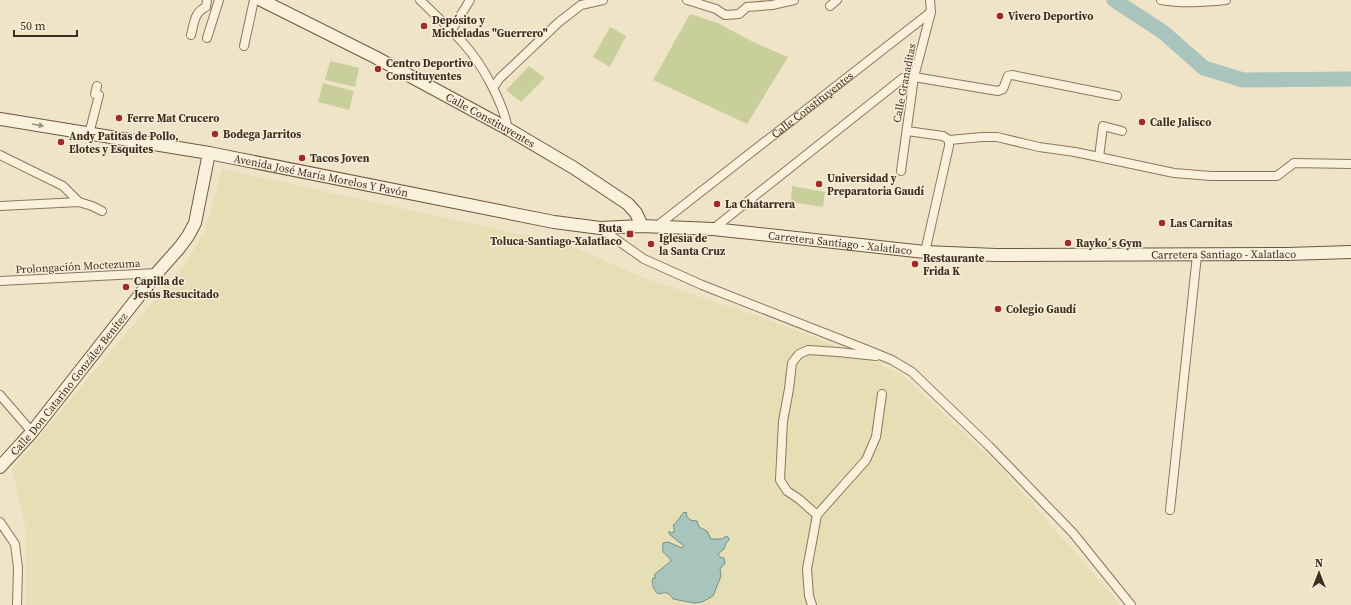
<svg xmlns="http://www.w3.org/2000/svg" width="1351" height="605" font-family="'Source Serif 4',serif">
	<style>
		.farmland { fill: #e6deb5 }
		.green { fill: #c9cf9b }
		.water { fill: #a9c4bc; stroke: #6f938a }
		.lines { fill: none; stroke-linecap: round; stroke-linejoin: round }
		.river { stroke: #a9c4bc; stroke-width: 15 }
		.street-casing { stroke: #8d765c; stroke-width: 10 }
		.secondary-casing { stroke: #6f573f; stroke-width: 14 }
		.street { stroke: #faf1dc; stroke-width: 8 }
		.secondary { stroke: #faf1dc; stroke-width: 12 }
		.oneway { fill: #9c907e }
		.poi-dot { fill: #9e2a2b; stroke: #f7eed8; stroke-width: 1.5 }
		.labels { text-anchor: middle; stroke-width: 3; stroke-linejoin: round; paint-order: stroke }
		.poi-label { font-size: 11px; font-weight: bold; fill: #3d2e20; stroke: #f7eed8; text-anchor: start }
		.street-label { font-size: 11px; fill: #3d2e20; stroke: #f7eed8 }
	</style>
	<rect width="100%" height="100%" fill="#f0e4c8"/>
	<polygon class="farmland" points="222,169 569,245 649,280 761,317 821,340 901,374 999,466 1111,594 1119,605 26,605 26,530 12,469 183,266 205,232"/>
	<g class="green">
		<polygon points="690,14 718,23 757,44 788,57 747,124 653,80"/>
		<polygon points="610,27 626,36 610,67 593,57"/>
		<polygon points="330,61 359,68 355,87 325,80"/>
		<polygon points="529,66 545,78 521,102 506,90"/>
		<polygon points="323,83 354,91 349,110 318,102"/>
		<polygon points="792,186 825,192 823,207 791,202"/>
	</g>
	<path class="water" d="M684 512 687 513 686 515 690 520 697 521 699 527 707 531 711 539H722L726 536 728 537 729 540 726 543 724 549 718 554 720 557 724 558 725 563 720 569 721 576 713 596 702 602 694 603 673 599C669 592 666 592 658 594 654 590 651 584 653 578H656L654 575 671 561C667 552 661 557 663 543L668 542 682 548 684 546 669 534V531L671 533 674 532V527L673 525 675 524Z"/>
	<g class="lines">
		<polyline class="river" points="1114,0 1163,32 1204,68 1243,80 1351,79"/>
		<g class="street-casing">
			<g id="street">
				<path d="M420 0C435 15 450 28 464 44 482 64 503 102 508 129"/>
				<polyline points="687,0 716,9 725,15 739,14 747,7 772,5 794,0"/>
				<path d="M1161 0C1183 4 1205 2 1226 0"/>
				<polyline points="830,6 837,0"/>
				<polyline points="451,31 470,0"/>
				<path d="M191 35C194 24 194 12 206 7L207 0"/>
				<polyline points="207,38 219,0"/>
				<polyline points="244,46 254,0"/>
				<polyline points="914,77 998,91 1003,89 1008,76 1012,75 1117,96"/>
				<polyline points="493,88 500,78 559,22 581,5 603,0"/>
				<polyline points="907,131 943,136 949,140 982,137 997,137 1039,147 1075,152 1174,173 1211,176 1277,176 1294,163 1351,164"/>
				<polyline points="89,134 99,95 95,94 97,86"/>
				<polyline points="0,155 63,186 79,202"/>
				<polyline points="1099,157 1103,126 1122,131"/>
				<polyline points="901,171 914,77 931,12 930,0"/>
				<polyline points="0,206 79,202 92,206 102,211"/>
				<path id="s1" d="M657 226 931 12"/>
				<polyline points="600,228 644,259 702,285 865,349 892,360 912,372 989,446 1073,533 1131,605"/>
				<polyline points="713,229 903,78"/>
				<polyline points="925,252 949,146 949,140"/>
				<polyline points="0,281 157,273"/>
				<polyline points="0,395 32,432"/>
				<polyline points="1170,510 1197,255"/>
				<polyline points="817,515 799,499 787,491 780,480 783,421 789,389 792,363 799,354 808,350 838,352 876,356"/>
				<polyline points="0,522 15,544 18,568 17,605"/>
				<polyline points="812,605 809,596 807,569 817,515 866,460 876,437 882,394"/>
			</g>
		</g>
		<g class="secondary-casing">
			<g id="secondary">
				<path id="s2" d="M261 0 375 57 508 129 574 168 628 204 636 213 642 226"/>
				<path id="s3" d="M0 119 209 153 554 222 600 228 642 226 713 229 925 252 996 255 1287 254 1351 252"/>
				<path id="s4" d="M0 467 32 432 157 273 180 247 188 236 195 223 209 153"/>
			</g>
		</g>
		<use href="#street" class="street"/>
		<use href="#secondary" class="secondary"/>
	</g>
	<defs><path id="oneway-solid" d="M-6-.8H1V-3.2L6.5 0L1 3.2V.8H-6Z"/></defs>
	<use class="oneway" href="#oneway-solid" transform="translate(38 125) rotate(10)"/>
	<g class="poi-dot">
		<circle cx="1000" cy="16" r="4"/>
		<circle cx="424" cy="26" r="4"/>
		<circle cx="378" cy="69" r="4"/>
		<circle cx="119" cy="118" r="4"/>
		<circle cx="1142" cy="122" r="4"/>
		<circle cx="215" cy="134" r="4"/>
		<circle cx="61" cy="142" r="4"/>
		<circle cx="302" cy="158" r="4"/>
		<circle cx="819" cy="184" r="4"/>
		<circle cx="717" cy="204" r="4"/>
		<circle cx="1162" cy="223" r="4"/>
		<rect x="626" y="230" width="8" height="8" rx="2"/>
		<circle cx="1068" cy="243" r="4"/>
		<circle cx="651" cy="244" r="4"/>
		<circle cx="915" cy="264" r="4"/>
		<circle cx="126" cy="287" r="4"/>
		<circle cx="998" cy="309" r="4"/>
	</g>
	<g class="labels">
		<g class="poi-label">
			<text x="1008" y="20">Vivero Deportivo</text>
			<text x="432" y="24">Depósito y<tspan x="432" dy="13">Micheladas "Guerrero"</tspan></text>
			<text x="386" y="67">Centro Deportivo<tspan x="386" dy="13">Constituyentes</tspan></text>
			<text x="127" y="122">Ferre Mat Crucero</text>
			<text x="1150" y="126">Calle Jalisco</text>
			<text x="223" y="138">Bodega Jarritos</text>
			<text x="69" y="140">Andy Patitas de Pollo,<tspan x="69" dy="13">Elotes y Esquites</tspan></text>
			<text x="310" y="162">Tacos Joven</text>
			<text x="827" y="182">Universidad y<tspan x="827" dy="13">Preparatoria Gaudí</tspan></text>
			<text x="725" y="208">La Chatarrera</text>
			<text x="1170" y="227">Las Carnitas</text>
			<text x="622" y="232" text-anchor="end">Ruta<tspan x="622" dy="13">Toluca-Santiago-Xalatlaco</tspan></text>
			<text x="659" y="242">Iglesia de<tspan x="659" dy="13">la Santa Cruz</tspan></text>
			<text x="1076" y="247">Rayko´s Gym</text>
			<text x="923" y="262">Restaurante<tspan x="923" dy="13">Frida K</tspan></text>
			<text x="134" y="285">Capilla de<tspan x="134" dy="13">Jesús Resucitado</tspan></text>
			<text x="1006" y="313">Colegio Gaudí</text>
		</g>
		<g class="street-label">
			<text transform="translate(904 83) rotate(-79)" y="4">Calle Granaditas</text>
			<text dy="4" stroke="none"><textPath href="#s1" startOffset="197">Calle Constituyentes</textPath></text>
			<text dy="4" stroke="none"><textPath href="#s2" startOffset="259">Calle Constituyentes</textPath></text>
			<text dy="4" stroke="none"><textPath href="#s3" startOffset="326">Avenida José María Morelos Y Pavón</textPath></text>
			<text dy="4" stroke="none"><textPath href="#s3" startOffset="851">Carretera Santiago - Xalatlaco</textPath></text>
			<text dy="4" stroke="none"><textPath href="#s3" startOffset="1235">Carretera Santiago - Xalatlaco</textPath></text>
			<text transform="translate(78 266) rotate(-3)" y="4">Prolongación Moctezuma</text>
			<text dy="4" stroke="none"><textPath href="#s4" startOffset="108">Calle Don Catarino González Benítez</textPath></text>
		</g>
	</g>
	<g transform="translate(1319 573)" stroke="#f7eed8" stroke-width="3" paint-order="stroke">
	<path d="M0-3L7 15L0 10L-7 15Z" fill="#3d2e20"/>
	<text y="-6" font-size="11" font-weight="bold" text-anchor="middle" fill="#3d2e20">N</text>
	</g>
	<path d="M14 30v6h63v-6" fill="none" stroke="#3d2e20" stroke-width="2"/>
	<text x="20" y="30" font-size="12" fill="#3d2e20" stroke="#f7eed8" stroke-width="3" paint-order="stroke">50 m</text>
</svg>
